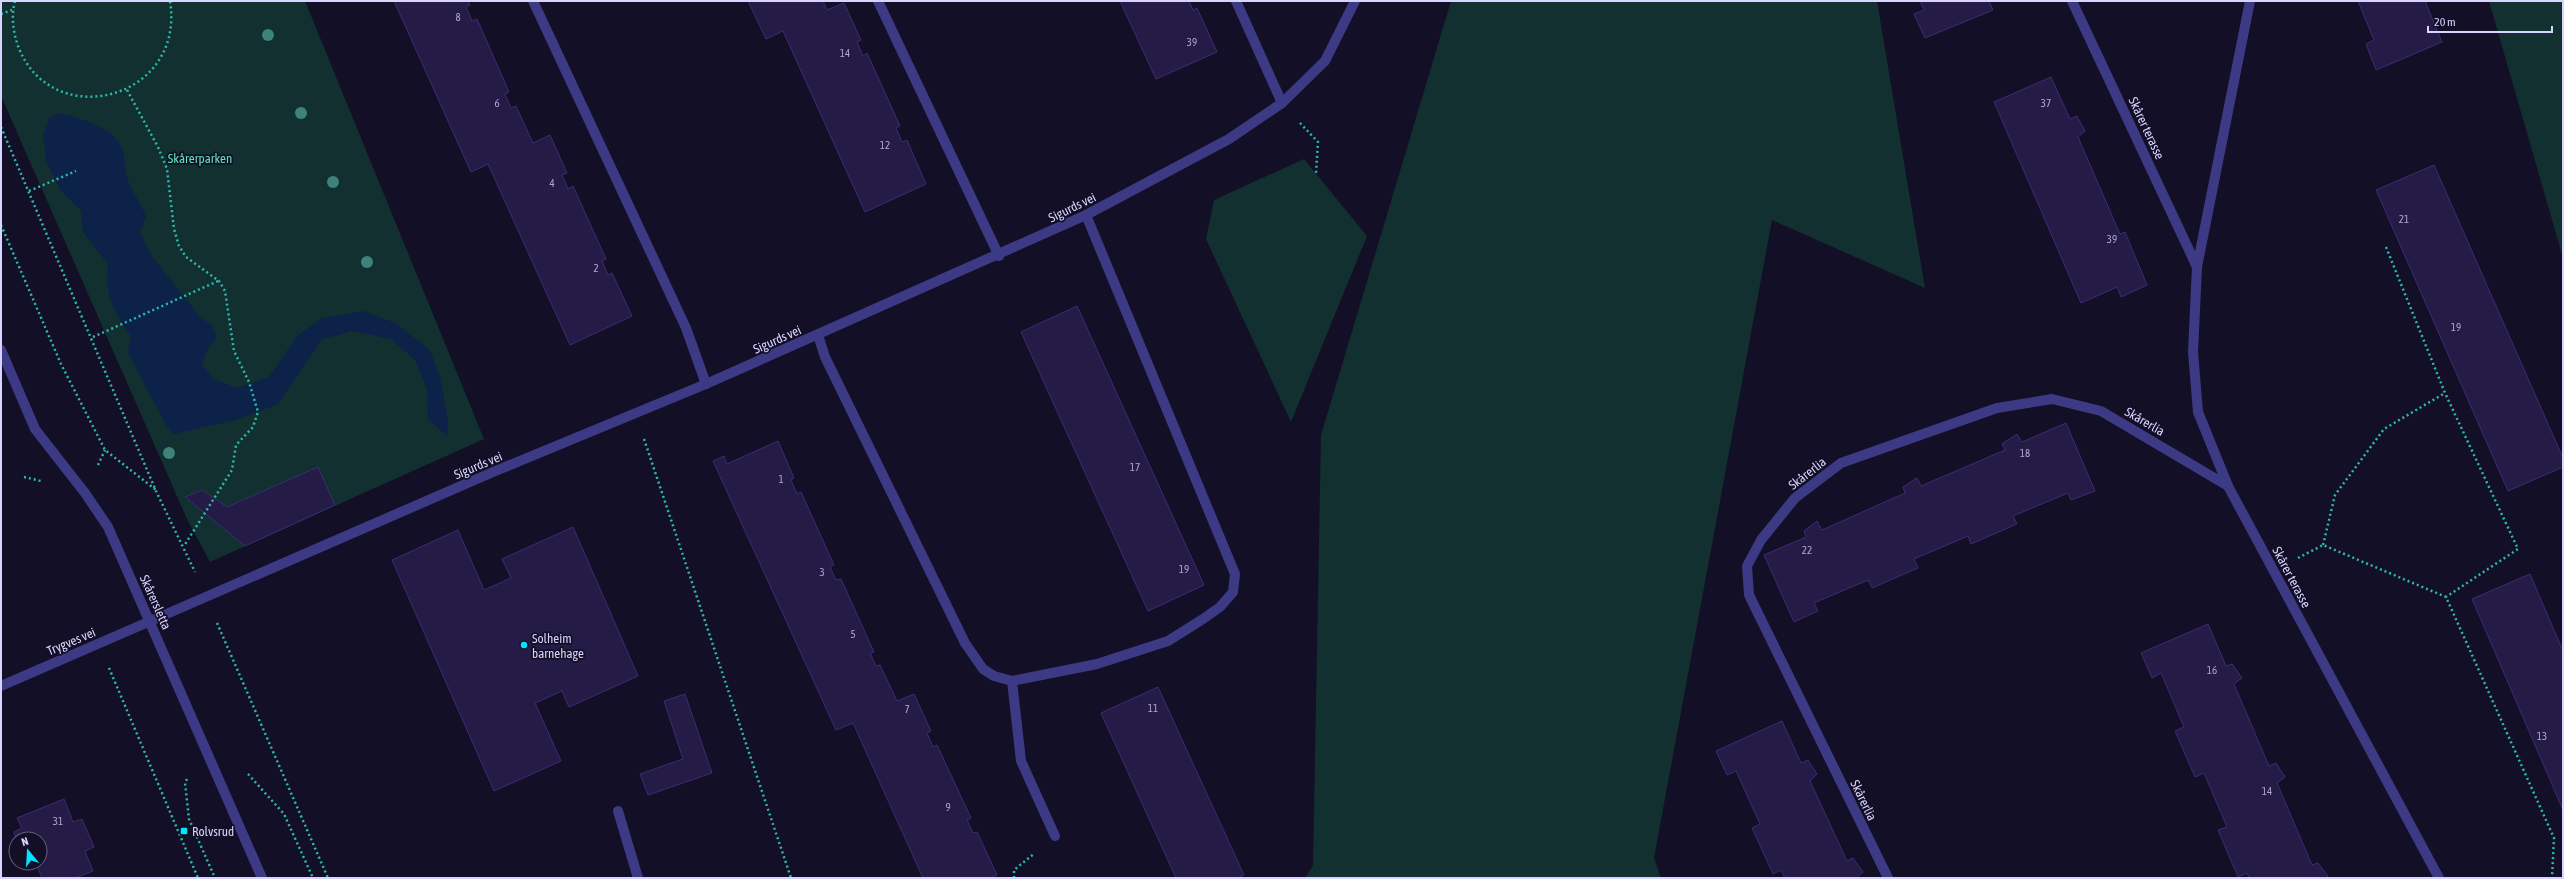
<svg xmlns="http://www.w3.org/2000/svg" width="2564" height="879" font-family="'Asap Condensed',sans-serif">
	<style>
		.green { fill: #12302f }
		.water { fill: #0c2248 }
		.building { fill: #241b47; stroke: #3b2d73 }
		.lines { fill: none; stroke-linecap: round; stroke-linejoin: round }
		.path { stroke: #2fb8b0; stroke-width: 2.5; stroke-dasharray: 2 3; stroke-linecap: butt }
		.service { stroke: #3d3a85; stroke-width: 10 }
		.minor { stroke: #3d3a85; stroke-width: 10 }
		.tertiary { stroke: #3d3a85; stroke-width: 10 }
		.tree { fill: #3d827b }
		.poi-dot { fill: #00e5ff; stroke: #130f26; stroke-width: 1.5 }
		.labels { text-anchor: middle; stroke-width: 3.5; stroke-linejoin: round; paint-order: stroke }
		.number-label { font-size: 11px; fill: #aca6d1 }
		.street-label { font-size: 13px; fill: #d9d4ff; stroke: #130f26 }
		.park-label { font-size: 13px; fill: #5fe0c0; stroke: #130f26 }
		.poi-label { font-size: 13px; fill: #d9d4ff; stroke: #130f26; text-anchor: start }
	</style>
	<rect width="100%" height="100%" fill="#130f26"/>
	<g class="green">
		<polygon points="1,1 305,1 484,439 210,562 187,519 1,96"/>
		<polygon points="1451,1 1877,1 1925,288 1772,220 1654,858 1661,878 1305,878 1313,865 1321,435"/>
		<polygon points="2489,1 2563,1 2563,258"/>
		<polygon points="1304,159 1367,236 1291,422 1206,239 1214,200"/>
	</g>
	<path class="water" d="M59 113C80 119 116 126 123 151 126 159 124 170 127 178 132 192 141 203 146 217L140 232 151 255 201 318 212 325 217 338 208 348 202 364 214 379 237 388 269 377 297 336 322 318 364 311 395 323 429 349 440 376 448 421 447 436 428 419 427 389 415 360 391 339 353 331 322 339 278 404 236 420 173 434 165 423 128 353 131 336C112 310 105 296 108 264L83 232 81 211 60 190 46 160 43 136 49 118Z"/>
	<g class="building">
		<polygon points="394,1 468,1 470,5 466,7 472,21 477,19 509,92 505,94 511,108 516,106 533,143 550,135 567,173 562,175 568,189 573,186 606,259 602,261 608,275 612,273 632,316 570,345 488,164 471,172"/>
		<polygon points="748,1 823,1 827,10 844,3 861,40 857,42 863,56 867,53 900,126 896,128 902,142 907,140 926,184 865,212 783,31 766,39"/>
		<polygon points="1120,1 1189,1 1193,10 1197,8 1217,52 1156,79"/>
		<polygon points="1920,1 1989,1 1993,10 1925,38 1914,14 1924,10"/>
		<polygon points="2358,1 2425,1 2442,42 2376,70 2366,44 2374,40"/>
		<polygon points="2051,77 2070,119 2077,116 2085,131 2078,137 2120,234 2125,232 2147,285 2121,297 2117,287 2081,303 1994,102"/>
		<polygon points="2434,165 2563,458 2563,467 2508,491 2376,190"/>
		<polygon points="1077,306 1204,585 1148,611 1021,332"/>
		<polygon points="2066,423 2095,491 2071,500 2068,493 2013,516 2017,524 1971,544 1968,536 1914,559 1918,568 1872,588 1868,580 1814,603 1818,611 1794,622 1764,555 1806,537 1804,531 1817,521 1822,530 1905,493 1903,487 1917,478 1921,486 2005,450 2002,444 2017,434 2022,442"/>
		<polygon points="778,441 794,478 791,480 797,494 801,492 834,565 830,567 836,580 841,579 874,652 870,653 876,666 880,665 897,701 914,694 931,731 927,733 933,747 937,745 971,818 967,820 973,833 977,832 997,875 990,878 923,878 853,723 836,730 713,461 724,456 727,464"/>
		<polygon points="318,467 335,505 245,546 185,497 202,490 227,507"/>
		<polygon points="573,527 638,676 569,707 562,691 535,703 561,761 494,791 392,560 458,530 484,590 511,578 502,559"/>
		<polygon points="2530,574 2563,651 2563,810 2472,599"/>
		<polygon points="2208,624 2226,666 2232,664 2242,678 2234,684 2269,766 2276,763 2285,777 2277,783 2312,865 2318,863 2328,876 2326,878 2249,878 2247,873 2238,877 2218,830 2227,827 2204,773 2195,777 2175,731 2184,727 2161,673 2152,678 2141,653"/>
		<polygon points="1158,687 1244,875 1237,878 1176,878 1101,713"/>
		<polygon points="685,694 712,773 648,795 640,774 683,759 664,701"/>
		<polygon points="1782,721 1801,763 1808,760 1817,774 1810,781 1847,861 1853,858 1863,872 1856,878 1785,878 1781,870 1773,874 1752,828 1760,824 1736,771 1727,775 1716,751"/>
		<polygon points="64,799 73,822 82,819 94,847 85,851 93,871 75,878 42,878 36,863 40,863 40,839 16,839 14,832 22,828 17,818"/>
	</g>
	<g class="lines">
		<g class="path">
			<path d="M15 1C11 16 13 31 18 46 51 134 186 100 170 1"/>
			<polyline points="1,14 12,10"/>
			<polyline points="127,90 158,147 167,169 174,229 179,246 186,257 219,281 225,291 234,351 249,382 258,412 253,427 236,445 232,470 184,546"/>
			<polyline points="1300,123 1318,142 1316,173"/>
			<polyline points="1,127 156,491 195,572"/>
			<polyline points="29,191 76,171"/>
			<polyline points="1,225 61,364 105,450 156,490"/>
			<polyline points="2386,247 2445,393 2518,549 2446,597"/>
			<polyline points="93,337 218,281"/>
			<polyline points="644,439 791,878"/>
			<polyline points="98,465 105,450"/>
			<polyline points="24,477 41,481"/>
			<polyline points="2323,545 2335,495 2384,429 2445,393"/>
			<polyline points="2298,558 2323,545 2446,597 2554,838 2552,878"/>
			<polyline points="217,623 328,878"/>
			<polyline points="109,668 198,878"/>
			<polyline points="248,774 284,814 313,878"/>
			<polyline points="187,779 185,783 189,819 215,878"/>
			<polyline points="1014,878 1014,870 1035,853"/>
		</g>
		<g class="service">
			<polyline points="818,335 825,357 965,643 983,669 994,676 1012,681 1097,664 1168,641 1203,619 1220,607 1233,592 1235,574 1086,215"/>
			<polyline points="1012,681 1021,761 1055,836"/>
			<polyline points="618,811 638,878"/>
		</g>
		<g class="minor">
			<polyline points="533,1 686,328 706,384"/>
			<polyline points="878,1 999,256"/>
			<polyline points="1236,1 1282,103"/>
			<polyline points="2072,1 2197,267"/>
			<polyline points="2250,1 2197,267 2193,352 2198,412 2228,486 2439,878"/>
			<polyline points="1,686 493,472 706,384 1086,215 1229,139 1282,103 1325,61 1355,1"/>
			<polyline points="1888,878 1749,595 1747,566 1761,540 1795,498 1841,463 1997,408 2052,399 2101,411 2228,486"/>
		</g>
		<polyline class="tertiary" points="1,350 35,429 85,493 108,527 262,878"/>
	</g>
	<g class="tree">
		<circle cx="268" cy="35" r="6"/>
		<circle cx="301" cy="113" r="6"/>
		<circle cx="333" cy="182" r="6"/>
		<circle cx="367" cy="262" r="6"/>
		<circle cx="169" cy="453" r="6"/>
	</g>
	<g class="poi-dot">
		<circle cx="524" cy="645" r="4"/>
		<rect x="180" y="827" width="8" height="8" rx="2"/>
	</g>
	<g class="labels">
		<g class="number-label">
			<text x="458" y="21">8</text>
			<text x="1192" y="46">39</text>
			<text x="845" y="57">14</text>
			<text x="497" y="107">6</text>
			<text x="2046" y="107">37</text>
			<text x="885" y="149">12</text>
			<text x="552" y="187">4</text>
			<text x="2404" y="223">21</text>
			<text x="2112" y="243">39</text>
			<text x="596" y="272">2</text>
			<text x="2456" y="331">19</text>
			<text x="2025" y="457">18</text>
			<text x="1135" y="471">17</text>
			<text x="781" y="483">1</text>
			<text x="1807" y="554">22</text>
			<text x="1184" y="573">19</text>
			<text x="822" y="576">3</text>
			<text x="853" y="638">5</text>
			<text x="2212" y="674">16</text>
			<text x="1153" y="712">11</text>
			<text x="907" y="713">7</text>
			<text x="2542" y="740">13</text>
			<text x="2267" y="795">14</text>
			<text x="948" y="811">9</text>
			<text x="58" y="825">31</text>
		</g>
		<g class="street-label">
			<text transform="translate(2147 128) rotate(65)" y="5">Skårer terasse</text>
			<text transform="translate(1072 207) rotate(-26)" y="5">Sigurds vei</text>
			<text transform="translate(777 339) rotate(-24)" y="5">Sigurds vei</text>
			<text transform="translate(2145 421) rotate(30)" y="5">Skårerlia</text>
			<text transform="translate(478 465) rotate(-23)" y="5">Sigurds vei</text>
			<text transform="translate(1807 473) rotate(-38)" y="5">Skårerlia</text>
			<text transform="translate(2292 577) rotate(62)" y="5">Skårer terasse</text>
			<text transform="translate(156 602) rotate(66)" y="5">Skårersletta</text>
			<text transform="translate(71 641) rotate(-23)" y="5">Trygves vei</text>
			<text transform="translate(1864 800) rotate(64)" y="5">Skårerlia</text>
		</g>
		<g class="park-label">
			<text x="200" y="163">Skårerparken</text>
		</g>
		<g class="poi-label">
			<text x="532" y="643">Solheim<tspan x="532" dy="15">barnehage</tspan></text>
			<text x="192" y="836">Rolvsrud</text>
		</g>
	</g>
	<rect width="2564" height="879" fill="none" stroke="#d9d4ff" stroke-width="4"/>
	<g transform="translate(28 851) rotate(342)"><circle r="19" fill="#130f26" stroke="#625e7d"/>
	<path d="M0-3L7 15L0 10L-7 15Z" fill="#00e5ff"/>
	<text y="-6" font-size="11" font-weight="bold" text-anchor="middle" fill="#d9d4ff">N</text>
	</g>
	<path d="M2428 26v6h124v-6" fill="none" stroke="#d9d4ff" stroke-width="2"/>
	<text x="2434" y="26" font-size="12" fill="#d9d4ff" stroke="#130f26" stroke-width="3" paint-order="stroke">20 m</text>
</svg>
